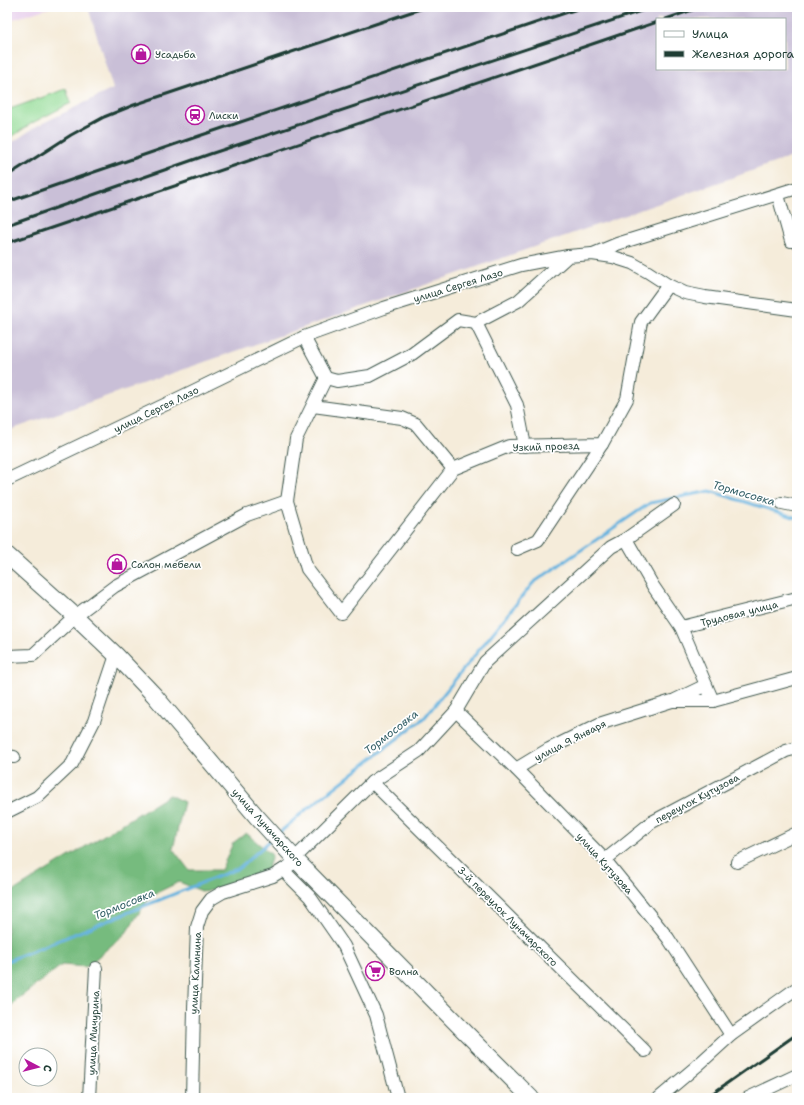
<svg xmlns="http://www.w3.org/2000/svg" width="804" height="1105" font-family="'Shantell Sans',sans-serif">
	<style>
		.built { fill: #e9d2ed }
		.industrial { fill: #c9bfd7; fill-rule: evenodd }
		.green { fill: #93db95; stroke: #598c64 }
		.forest { fill: #76bb7e; stroke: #4a7c59 }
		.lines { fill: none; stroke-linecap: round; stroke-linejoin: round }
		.stream { stroke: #65b3df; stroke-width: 3 }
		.street-casing { stroke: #3f574d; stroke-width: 14 }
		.secondary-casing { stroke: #3f574d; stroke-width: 18 }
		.street { stroke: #fff; stroke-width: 12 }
		.secondary { stroke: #fff; stroke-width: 16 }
		.rail { stroke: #1f3d34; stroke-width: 3 }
		.labels { text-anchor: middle; stroke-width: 3.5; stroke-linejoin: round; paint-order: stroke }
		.poi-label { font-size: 10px; fill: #1f3d34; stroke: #fff; text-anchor: start }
		.street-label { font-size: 10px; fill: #1f3d34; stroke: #fff }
		.water-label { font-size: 11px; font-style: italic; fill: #346067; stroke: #fff }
	</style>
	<rect width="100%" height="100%" fill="#fff"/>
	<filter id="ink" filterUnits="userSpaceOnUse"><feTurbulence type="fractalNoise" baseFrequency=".025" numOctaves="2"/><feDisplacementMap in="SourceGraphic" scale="8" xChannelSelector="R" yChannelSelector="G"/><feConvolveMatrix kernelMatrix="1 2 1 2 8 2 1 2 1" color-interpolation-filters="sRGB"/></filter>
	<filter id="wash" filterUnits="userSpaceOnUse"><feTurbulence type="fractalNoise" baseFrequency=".012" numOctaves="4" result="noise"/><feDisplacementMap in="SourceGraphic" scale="16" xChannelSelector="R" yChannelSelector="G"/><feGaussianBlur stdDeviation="0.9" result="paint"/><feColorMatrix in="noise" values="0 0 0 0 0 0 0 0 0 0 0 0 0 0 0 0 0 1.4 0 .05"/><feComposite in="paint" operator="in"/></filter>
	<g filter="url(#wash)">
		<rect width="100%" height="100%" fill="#f5ecda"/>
		<polygon class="built" points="7,7 49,7 49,8 7,21"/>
		<path class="industrial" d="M88 7H797V155L7 431V146L37 126 113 89ZM657 19H785V69H657Z"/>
		<polygon class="green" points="66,89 71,103 32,123 7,140 7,110"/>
		<polygon class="forest" points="169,795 184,802 173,849 189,870 221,870 233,843 246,833 272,855 267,872 231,885 204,892 179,882 150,896 126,933 86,967 62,965 19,998 7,1010 7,895"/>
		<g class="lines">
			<g class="stream">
				<polyline points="278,834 302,813 425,717 533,583 650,503 710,491 797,518"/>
				<polyline points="7,961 239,868 271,840"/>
			</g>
		</g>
	</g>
	<g filter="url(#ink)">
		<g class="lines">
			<g class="street-casing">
				<g id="street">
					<polyline points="778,195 791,241 797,240"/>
					<polyline points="593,254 617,244 797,188"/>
					<polyline points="476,323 517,405 525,446"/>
					<polyline points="304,337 326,378 337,381 370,376 412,354 458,320 476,323 518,301 568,256"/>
					<polyline points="326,378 296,439 287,501 307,569 341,613 453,469 509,446 602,444 627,399 641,322 668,285"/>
					<polyline points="313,406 402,418 416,424 453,469"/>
					<polyline points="7,480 181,397 304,337 384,308 521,265 568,256 592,254 613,257 632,263 648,272 668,285 685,293 705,297 797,310"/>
					<polyline points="782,503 797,506"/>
					<polyline points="626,539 653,586 681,627 713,701"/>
					<polyline points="517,549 538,540 602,444"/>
					<polyline points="681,627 797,598"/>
					<polyline points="7,656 33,655 75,616 115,586 247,515 287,501"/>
					<polyline points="675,700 706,685"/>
					<polyline points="456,711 516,769 605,860 668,938 731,1035"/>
					<polyline points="7,756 14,757"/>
					<polyline points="516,769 549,749 599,724 672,701 713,701 797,678"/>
					<polyline points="372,782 645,1051"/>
					<polyline points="7,812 37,797 72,764 94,721 116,655"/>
					<polyline points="295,858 372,782 419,751 456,711 485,662 611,547 626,539 674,505"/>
					<polyline points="605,860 652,822 786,751 797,748"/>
					<polyline points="737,862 797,833"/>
					<polyline points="283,870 310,897 344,946 376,1015 398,1098"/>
					<polyline points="89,1098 96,968"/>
					<polyline points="192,1098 194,1009 197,927 202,911 211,899 223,892 273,876 297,861"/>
					<polyline points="659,1098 697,1066 731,1035 797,988"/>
					<polyline points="748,1098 797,1075"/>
				</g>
			</g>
			<g class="secondary-casing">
				<polyline id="secondary" points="7,555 75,616 116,655 154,695 257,817 297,861 466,1033 531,1098"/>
			</g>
			<use href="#street" class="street"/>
			<use href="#secondary" class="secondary"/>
			<g class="rail">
				<polyline points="666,19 701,7"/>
				<polyline points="7,176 71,135 104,117 134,105 426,7"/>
				<polyline points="7,202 202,135 583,7"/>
				<polyline points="7,225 210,154 653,7"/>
				<polyline points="7,243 657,22"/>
				<polyline points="706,1098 797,1034"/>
			</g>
		</g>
	</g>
	<defs>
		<g id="shop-ring" transform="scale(1)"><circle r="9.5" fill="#fff" stroke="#b5179e" stroke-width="1.5"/><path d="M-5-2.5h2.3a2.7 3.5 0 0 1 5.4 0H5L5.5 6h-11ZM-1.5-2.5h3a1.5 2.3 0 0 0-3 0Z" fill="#b5179e"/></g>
		<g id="station-ring" transform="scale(1)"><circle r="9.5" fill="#fff" stroke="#b5179e" stroke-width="1.5"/><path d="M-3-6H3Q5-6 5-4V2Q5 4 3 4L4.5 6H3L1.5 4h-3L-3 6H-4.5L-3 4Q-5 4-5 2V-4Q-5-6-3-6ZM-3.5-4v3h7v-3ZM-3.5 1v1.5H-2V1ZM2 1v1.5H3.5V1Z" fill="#b5179e"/></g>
		<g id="supermarket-ring" transform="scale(1)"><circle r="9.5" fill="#fff" stroke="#b5179e" stroke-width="1.5"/><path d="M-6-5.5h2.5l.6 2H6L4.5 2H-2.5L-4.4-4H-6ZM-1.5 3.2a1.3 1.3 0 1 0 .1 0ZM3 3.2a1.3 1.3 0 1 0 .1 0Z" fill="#b5179e"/></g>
	</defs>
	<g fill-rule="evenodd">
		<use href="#shop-ring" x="141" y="54"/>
		<use href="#station-ring" x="195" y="115"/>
		<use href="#shop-ring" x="117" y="564"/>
		<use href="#supermarket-ring" x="375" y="971"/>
	</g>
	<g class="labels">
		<g class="poi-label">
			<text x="155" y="58">Усадьба</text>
			<text x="209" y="119">Лиски</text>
			<text x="131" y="568">Салон мебели</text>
			<text x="389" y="975">Волна</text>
		</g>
		<g class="street-label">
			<text transform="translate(458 285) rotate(-17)" y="4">улица Сергея Лазо</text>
			<text transform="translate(156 409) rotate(-26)" y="4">улица Сергея Лазо</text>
			<text transform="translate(546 446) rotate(-2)" y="4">Узкий проезд</text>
			<text transform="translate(739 613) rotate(-14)" y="4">Трудовая улица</text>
			<text transform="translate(570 740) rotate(-27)" y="4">улица 9 Января</text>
			<text transform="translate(697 798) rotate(-28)" y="4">переулок Кутузова</text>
			<text transform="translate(268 827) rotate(48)" y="4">улица Луначарского</text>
			<text transform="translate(605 863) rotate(48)" y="4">улица Кутузова</text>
			<text transform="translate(508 916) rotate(45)" y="4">3-й переулок Луначарского</text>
			<text transform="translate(195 973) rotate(-87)" y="4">улица Калинина</text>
			<text transform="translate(93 1033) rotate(-87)" y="4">улица Мичурина</text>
		</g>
		<g class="water-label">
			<text transform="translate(744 493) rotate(16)" y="4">Тормосовка</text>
			<text transform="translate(391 732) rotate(-38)" y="4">Тормосовка</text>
			<text transform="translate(124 904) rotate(-22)" y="4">Тормосовка</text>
		</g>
	</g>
	<rect width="804" height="1105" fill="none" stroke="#fff" stroke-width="24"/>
	<rect x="656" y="18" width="130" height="52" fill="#ffffff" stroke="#a5b1ae"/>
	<rect x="664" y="31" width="20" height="6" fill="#ffffff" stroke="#a5b1ae"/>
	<text x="692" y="38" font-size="12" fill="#1f3d34">Улица</text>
	<rect x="664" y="51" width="20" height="6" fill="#1f3d34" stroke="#a5b1ae"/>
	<text x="692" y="58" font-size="12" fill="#1f3d34">Железная дорога</text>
	<g transform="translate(38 1067) rotate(97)"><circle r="19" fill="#ffffff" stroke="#a5b1ae"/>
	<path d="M0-3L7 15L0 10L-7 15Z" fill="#b5179e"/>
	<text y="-6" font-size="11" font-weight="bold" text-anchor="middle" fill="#1f3d34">С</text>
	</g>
</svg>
